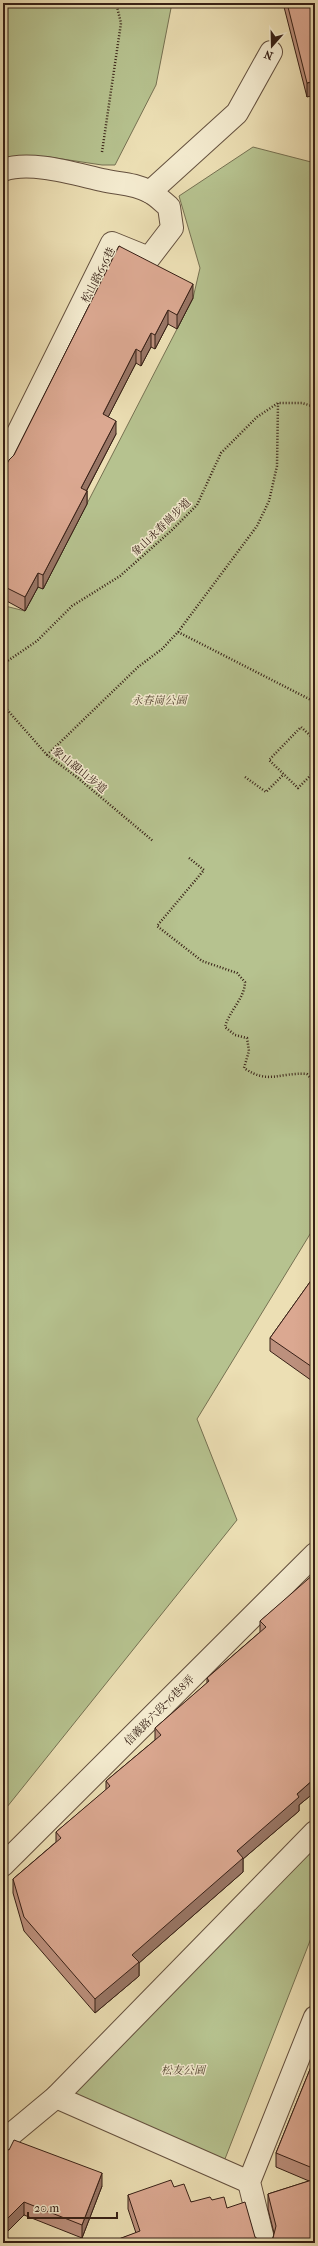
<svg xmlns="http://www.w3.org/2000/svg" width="318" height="2246" font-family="'IM FELL French Canon','Noto Serif TC',serif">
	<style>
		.green { fill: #b6c28f; stroke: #767152 }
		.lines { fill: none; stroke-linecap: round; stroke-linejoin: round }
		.minor-casing { stroke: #64503e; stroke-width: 24 }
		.path { stroke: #372016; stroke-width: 2.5; stroke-dasharray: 1 2; stroke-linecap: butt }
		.minor { stroke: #f3eace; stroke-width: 22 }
		.wall { fill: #bc907d; stroke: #372016 }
		.shaded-wall { fill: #997666; stroke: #372016 }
		.building { fill: #dba891; stroke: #372016 }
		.labels { text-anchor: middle; stroke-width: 3; stroke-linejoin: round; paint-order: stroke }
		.street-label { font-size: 11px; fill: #372016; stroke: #f3eace }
		.park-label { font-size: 11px; font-style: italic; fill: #574834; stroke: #f3eace }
	</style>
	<rect width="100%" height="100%" fill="#ecdfb4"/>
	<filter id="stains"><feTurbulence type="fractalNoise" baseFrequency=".005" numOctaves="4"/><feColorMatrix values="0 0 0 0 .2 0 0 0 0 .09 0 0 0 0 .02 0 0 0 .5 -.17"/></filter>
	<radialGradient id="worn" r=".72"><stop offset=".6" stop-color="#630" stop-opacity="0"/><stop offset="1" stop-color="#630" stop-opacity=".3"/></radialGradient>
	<g class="green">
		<polygon points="3,3 172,3 156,85 115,165 102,165 49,157 3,160"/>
		<polygon points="253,147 315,163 315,1226 197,1419 237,1520 3,1812 3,609 5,606 25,611 38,587 43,589 193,298 200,268 179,196"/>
		<polygon points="315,1834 315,1928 223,2164 57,2098"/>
	</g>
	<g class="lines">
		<g class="minor-casing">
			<g id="minor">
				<path d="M3 170C30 160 75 174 102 180 119 184 134 183 150 192 156 195 163 202 169 207L172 228 149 258 112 243 3 463"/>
				<polyline points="150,192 237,113 271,52"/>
				<polyline points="3,1865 315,1554"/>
				<polyline points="56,2097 249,2182"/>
				<polyline points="3,2141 56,2097 315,1832"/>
				<polyline points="264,2243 249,2182 315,2017"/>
			</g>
		</g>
		<g class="path">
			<polyline points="102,152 121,23 116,3"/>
			<polyline points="178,632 315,702"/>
			<polyline points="3,664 37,641 72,606 120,576 171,531 197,505 221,453 257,417 278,403 302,403 315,407"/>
			<polyline points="3,705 47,755 78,778 153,841"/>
			<polyline points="315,740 301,727 269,760 298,788 315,771"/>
			<polyline points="47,755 138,667 162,649 178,632 257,526 269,501 277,466 278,403"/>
			<polyline points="245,777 266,792 284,774"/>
			<path d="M189 858 204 870 157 926 202 961 237 973 245 982C245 998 229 1011 225 1027L235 1035 247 1038 249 1051 244 1068C269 1085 279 1072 307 1074L315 1083"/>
		</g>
		<use href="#minor" class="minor"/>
	</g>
	<g class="wall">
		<polygon points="283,3 315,3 307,97"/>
		<polygon points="119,246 193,298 177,329 168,324 155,349 151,347 141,366 136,363 108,417 116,434 87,490 87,504 43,589 38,587 25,611 3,599 3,471 14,455"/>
		<polygon points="315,1275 315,1383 270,1351 270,1338"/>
		<polygon points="315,1567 315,1792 299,1805 299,1811 243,1859 243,1872 139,1963 139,1976 95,2013 24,1931 13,1893 13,1879 56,1842 56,1832 106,1790 106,1781 155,1740 155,1728 207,1683 207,1678 260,1632 260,1621 313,1576 313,1569"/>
		<polygon points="315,2057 315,2243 108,2243 136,2233 128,2209 128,2195 174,2187 191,2202 212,2200 227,2208 255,2237 260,2241 267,2241 273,2238 274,2233 268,2209 268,2194 309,2181 276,2167 276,2153"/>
		<polygon points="3,2148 102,2186 82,2238 24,2215"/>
	</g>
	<g class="shaded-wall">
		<polygon points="315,81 315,95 307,97 307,83"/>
		<polygon points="193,284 193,298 177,329 177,315"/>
		<polygon points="168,310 168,324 155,349 155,335"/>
		<polygon points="151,333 151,347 141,366 141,352"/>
		<polygon points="136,349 136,363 103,427 103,414"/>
		<polygon points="116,421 116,434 81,501 81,488"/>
		<polygon points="87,491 87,504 43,589 43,575"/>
		<polygon points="38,573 38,587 25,611 25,597"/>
		<polygon points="315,1778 315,1792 299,1805 299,1811 243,1859 243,1872 139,1963 139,1976 95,2013 95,1999 132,1955 237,1851 297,1794"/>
		<polygon points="102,2173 102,2186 82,2238 82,2225"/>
		<polygon points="24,2202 24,2215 3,2236 3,2223"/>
	</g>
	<g class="building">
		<polygon points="287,3 315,3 315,81 307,83"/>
		<polygon points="119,246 193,284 177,315 168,310 155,335 151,333 141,352 136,349 103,414 116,421 81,488 87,491 43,575 38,573 25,597 3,586 3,471 9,460 14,455"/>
		<polygon points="315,1275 315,1369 270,1338"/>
		<polygon points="315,1567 315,1572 313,1569"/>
		<polygon points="315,1573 315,1778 297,1794 299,1797 237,1851 243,1858 132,1955 139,1962 95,1999 24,1917 13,1879 61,1838 56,1832 110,1786 106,1781 161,1735 155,1728 209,1681 207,1678 266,1627 260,1621"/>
		<polygon points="315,2057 315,2169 276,2153"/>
		<polygon points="14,2140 102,2173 82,2225 24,2202 3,2223 3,2148 9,2150"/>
		<polygon points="315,2179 315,2243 108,2243 140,2231 128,2195 171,2180 174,2187 184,2184 191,2202 210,2197 212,2200 224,2197 227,2208 245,2202 255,2237 260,2241 267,2241 273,2238 276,2226 268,2194"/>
		<polygon points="76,2239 75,2243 66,2243"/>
	</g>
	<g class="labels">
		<g class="street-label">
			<text transform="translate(98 275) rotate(-63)" y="4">松山路656巷</text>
			<text transform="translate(161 527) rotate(-44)" y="4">象山永春崗步道</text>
			<text transform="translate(80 770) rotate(39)" y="4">象山親山步道</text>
			<text transform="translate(159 1710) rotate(-45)" y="4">信義路六段76巷8弄</text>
		</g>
		<g class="park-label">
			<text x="159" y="704">永春崗公園</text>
			<text x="183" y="2074">松友公園</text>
		</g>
	</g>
	<rect width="318" height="2246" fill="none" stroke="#ecdfb4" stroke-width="16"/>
	<rect x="4" y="4" width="310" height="2238" fill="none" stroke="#372016" stroke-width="2"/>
	<rect x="8" y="8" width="302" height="2230" fill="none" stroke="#372016"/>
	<g transform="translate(272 46) rotate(200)" stroke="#f3eace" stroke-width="3" paint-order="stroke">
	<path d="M0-3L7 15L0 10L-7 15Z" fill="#372016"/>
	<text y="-6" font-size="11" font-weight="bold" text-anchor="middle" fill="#372016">N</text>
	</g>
	<path d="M28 2212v6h89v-6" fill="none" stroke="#372016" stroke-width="2"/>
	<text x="34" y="2212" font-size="12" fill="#372016" stroke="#f3eace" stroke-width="3" paint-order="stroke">20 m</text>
	<rect width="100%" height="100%" filter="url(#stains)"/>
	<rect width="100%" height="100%" fill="url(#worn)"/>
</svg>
